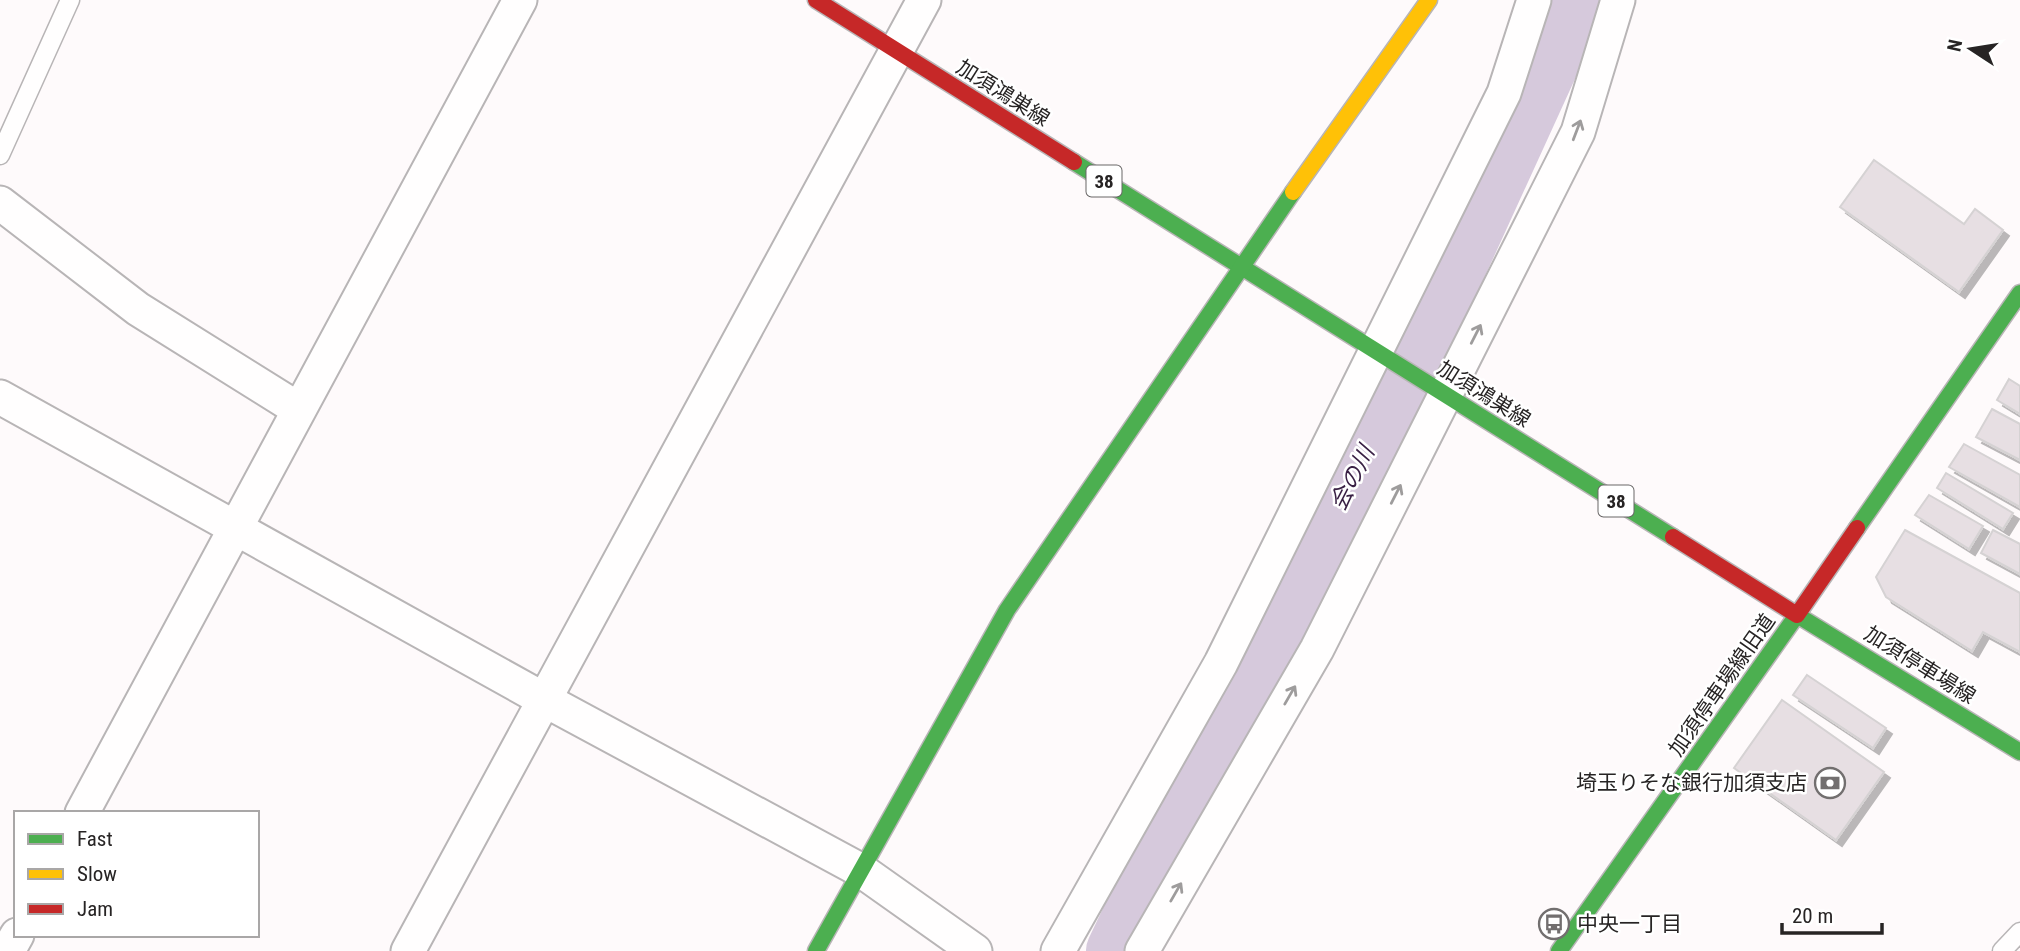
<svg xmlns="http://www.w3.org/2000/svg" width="2020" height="951" font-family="'Roboto Condensed','Noto Sans JP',sans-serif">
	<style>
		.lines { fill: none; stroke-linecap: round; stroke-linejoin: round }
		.river { stroke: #d6c9dc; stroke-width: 60 }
		.building { fill: #e7dfe3; stroke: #d5d2d3; stroke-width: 2; filter: url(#shadow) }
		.lane-casing { stroke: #b8b5b6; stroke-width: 21 }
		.street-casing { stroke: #b8b5b6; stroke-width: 37 }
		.fast-casing { stroke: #b8b5b6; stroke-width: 19 }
		.slow-casing { stroke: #b8b5b6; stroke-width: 19 }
		.jam-casing { stroke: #b8b5b6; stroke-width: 19 }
		.lane { stroke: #fffefe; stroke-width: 18 }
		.street { stroke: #fffefe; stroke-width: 33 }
		.fast { stroke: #4caf50; stroke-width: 16 }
		.slow { stroke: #ffc107; stroke-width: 16 }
		.jam { stroke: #c62828; stroke-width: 16 }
		.oneway { stroke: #9e9c9c }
		.labels { text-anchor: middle; stroke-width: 5; stroke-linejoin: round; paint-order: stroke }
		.shield { fill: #fff; stroke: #686666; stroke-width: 2 }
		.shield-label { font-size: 19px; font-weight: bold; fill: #272424 }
		.street-label { font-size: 21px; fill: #272424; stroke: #fff }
		.poi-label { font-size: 21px; fill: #272424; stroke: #fff; text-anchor: end }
		.water-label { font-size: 23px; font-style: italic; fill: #3a2145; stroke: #fff }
	</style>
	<defs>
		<filter id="shadow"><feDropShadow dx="6" dy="6" stdDeviation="0" flood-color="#0004"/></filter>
	</defs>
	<rect width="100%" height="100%" fill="#fefafb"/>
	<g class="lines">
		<polyline class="river" points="1116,951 1203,768 1427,331 1578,0"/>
	</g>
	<g class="building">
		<polygon points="1874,160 1964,224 1975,209 2003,230 1959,292 1840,207"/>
		<polygon points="2009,379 2020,386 2020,414 1997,400"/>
		<polygon points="1992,409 2020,424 2020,460 1976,437"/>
		<polygon points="1964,444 2020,475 2020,507 1949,467"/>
		<polygon points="1946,473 2013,513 2003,529 1937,488"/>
		<polygon points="1929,495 1983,526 1969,549 1915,515"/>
		<polygon points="1905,530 2020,593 2020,652 1983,632 1972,651 1886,597 1876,577"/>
		<polygon points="1993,530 2020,544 2020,574 1981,553"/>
		<polygon points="1807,675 1886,728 1873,748 1793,695"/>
		<polygon points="1782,700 1884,772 1836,840 1734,768"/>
	</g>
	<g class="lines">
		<g class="lane-casing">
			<g id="lane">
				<polyline points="0,155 70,0"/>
				<polyline points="2002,951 2020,932"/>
			</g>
		</g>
		<g class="street-casing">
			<g id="street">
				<polyline points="0,203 138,309 298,409"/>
				<polyline points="0,397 543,699 862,871 975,951"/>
				<polyline points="82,813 520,0"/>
				<polyline points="8,951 17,935"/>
				<polyline points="408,951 924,0"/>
				<polyline points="1058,951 1221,663 1504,93 1534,0"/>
				<polyline points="1142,951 1317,649 1578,132 1618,0"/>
			</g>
		</g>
		<g class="fast-casing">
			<g id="fast">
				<polyline points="1074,162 1673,537"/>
				<polyline points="1857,528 2020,293"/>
				<polyline points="816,951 1007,610 1293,192"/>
				<polyline points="1559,951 1797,615 2020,752"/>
			</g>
		</g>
		<g class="slow-casing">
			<polyline id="slow" points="1293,192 1429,0"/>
		</g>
		<g class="jam-casing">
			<g id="jam">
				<polyline points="816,0 1074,162"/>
				<polyline points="1673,537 1797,615 1857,528"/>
			</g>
		</g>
		<use href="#lane" class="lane"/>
		<use href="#street" class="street"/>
		<use href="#fast" class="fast"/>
		<use href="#slow" class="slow"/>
		<use href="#jam" class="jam"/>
	</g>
	<defs><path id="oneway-shaft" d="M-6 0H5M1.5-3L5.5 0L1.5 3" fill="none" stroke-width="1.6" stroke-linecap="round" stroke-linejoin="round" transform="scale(1.75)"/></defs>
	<g class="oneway">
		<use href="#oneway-shaft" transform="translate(1577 130) rotate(-69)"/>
		<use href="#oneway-shaft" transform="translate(1476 334) rotate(-63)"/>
		<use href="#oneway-shaft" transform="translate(1396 494) rotate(-63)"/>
		<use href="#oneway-shaft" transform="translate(1290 695) rotate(-60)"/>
		<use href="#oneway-shaft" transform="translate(1176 892) rotate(-60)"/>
	</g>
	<defs>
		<g id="bank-ring" transform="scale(1.575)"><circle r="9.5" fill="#fff" stroke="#726f6f" stroke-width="1.5"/><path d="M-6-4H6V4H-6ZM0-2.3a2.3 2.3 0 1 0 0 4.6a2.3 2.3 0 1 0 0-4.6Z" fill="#726f6f"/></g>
		<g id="bus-ring" transform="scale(1.575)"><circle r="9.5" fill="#fff" stroke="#726f6f" stroke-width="1.5"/><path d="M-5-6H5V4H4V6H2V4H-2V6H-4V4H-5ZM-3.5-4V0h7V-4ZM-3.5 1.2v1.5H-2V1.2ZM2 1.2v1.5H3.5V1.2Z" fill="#726f6f"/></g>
	</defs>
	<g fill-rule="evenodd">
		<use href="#bank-ring" x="1830" y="783"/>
		<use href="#bus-ring" x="1554" y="924"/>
	</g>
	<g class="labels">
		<g class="shield">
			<rect x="1086.5" y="165.5" width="35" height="31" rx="5"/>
			<rect x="1598.5" y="485.5" width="35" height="31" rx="5"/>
		</g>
		<g class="shield-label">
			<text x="1104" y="188">38</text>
			<text x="1616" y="508">38</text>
		</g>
		<g class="street-label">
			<text transform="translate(1003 93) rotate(32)" y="7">加須鴻巣線</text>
			<text transform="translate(1484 394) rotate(32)" y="7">加須鴻巣線</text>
			<text transform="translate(1920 665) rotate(32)" y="7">加須停車場線</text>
			<text transform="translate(1722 685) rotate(-55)" y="7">加須停車場線旧道</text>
		</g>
		<g class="poi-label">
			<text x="1807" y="790">埼玉りそな銀行加須支店</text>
			<text x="1577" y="931" text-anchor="start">中央一丁目</text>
		</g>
		<g class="water-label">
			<text transform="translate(1352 478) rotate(-63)" y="8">会の川</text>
		</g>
	</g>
	<rect x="14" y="811" width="245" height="126" fill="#ffffff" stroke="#a9a7a7" stroke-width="2"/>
	<rect x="28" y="834" width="35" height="10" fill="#4caf50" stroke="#a9a7a7" stroke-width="2"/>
	<text x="77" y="846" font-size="21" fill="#272424">Fast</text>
	<rect x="28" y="869" width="35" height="10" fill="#ffc107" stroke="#a9a7a7" stroke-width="2"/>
	<text x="77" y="881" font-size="21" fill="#272424">Slow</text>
	<rect x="28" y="904" width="35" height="10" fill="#c62828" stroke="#a9a7a7" stroke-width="2"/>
	<text x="77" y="916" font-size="21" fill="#272424">Jam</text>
	<g transform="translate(1971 49) rotate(282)" stroke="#ffffff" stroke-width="5" paint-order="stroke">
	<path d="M0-5L12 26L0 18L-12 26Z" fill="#272424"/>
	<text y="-10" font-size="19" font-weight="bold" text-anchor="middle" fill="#272424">N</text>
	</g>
	<path d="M1782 923v10h100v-10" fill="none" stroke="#272424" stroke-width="3.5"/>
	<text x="1792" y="923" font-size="21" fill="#272424" stroke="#ffffff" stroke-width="5" paint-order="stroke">20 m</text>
</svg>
